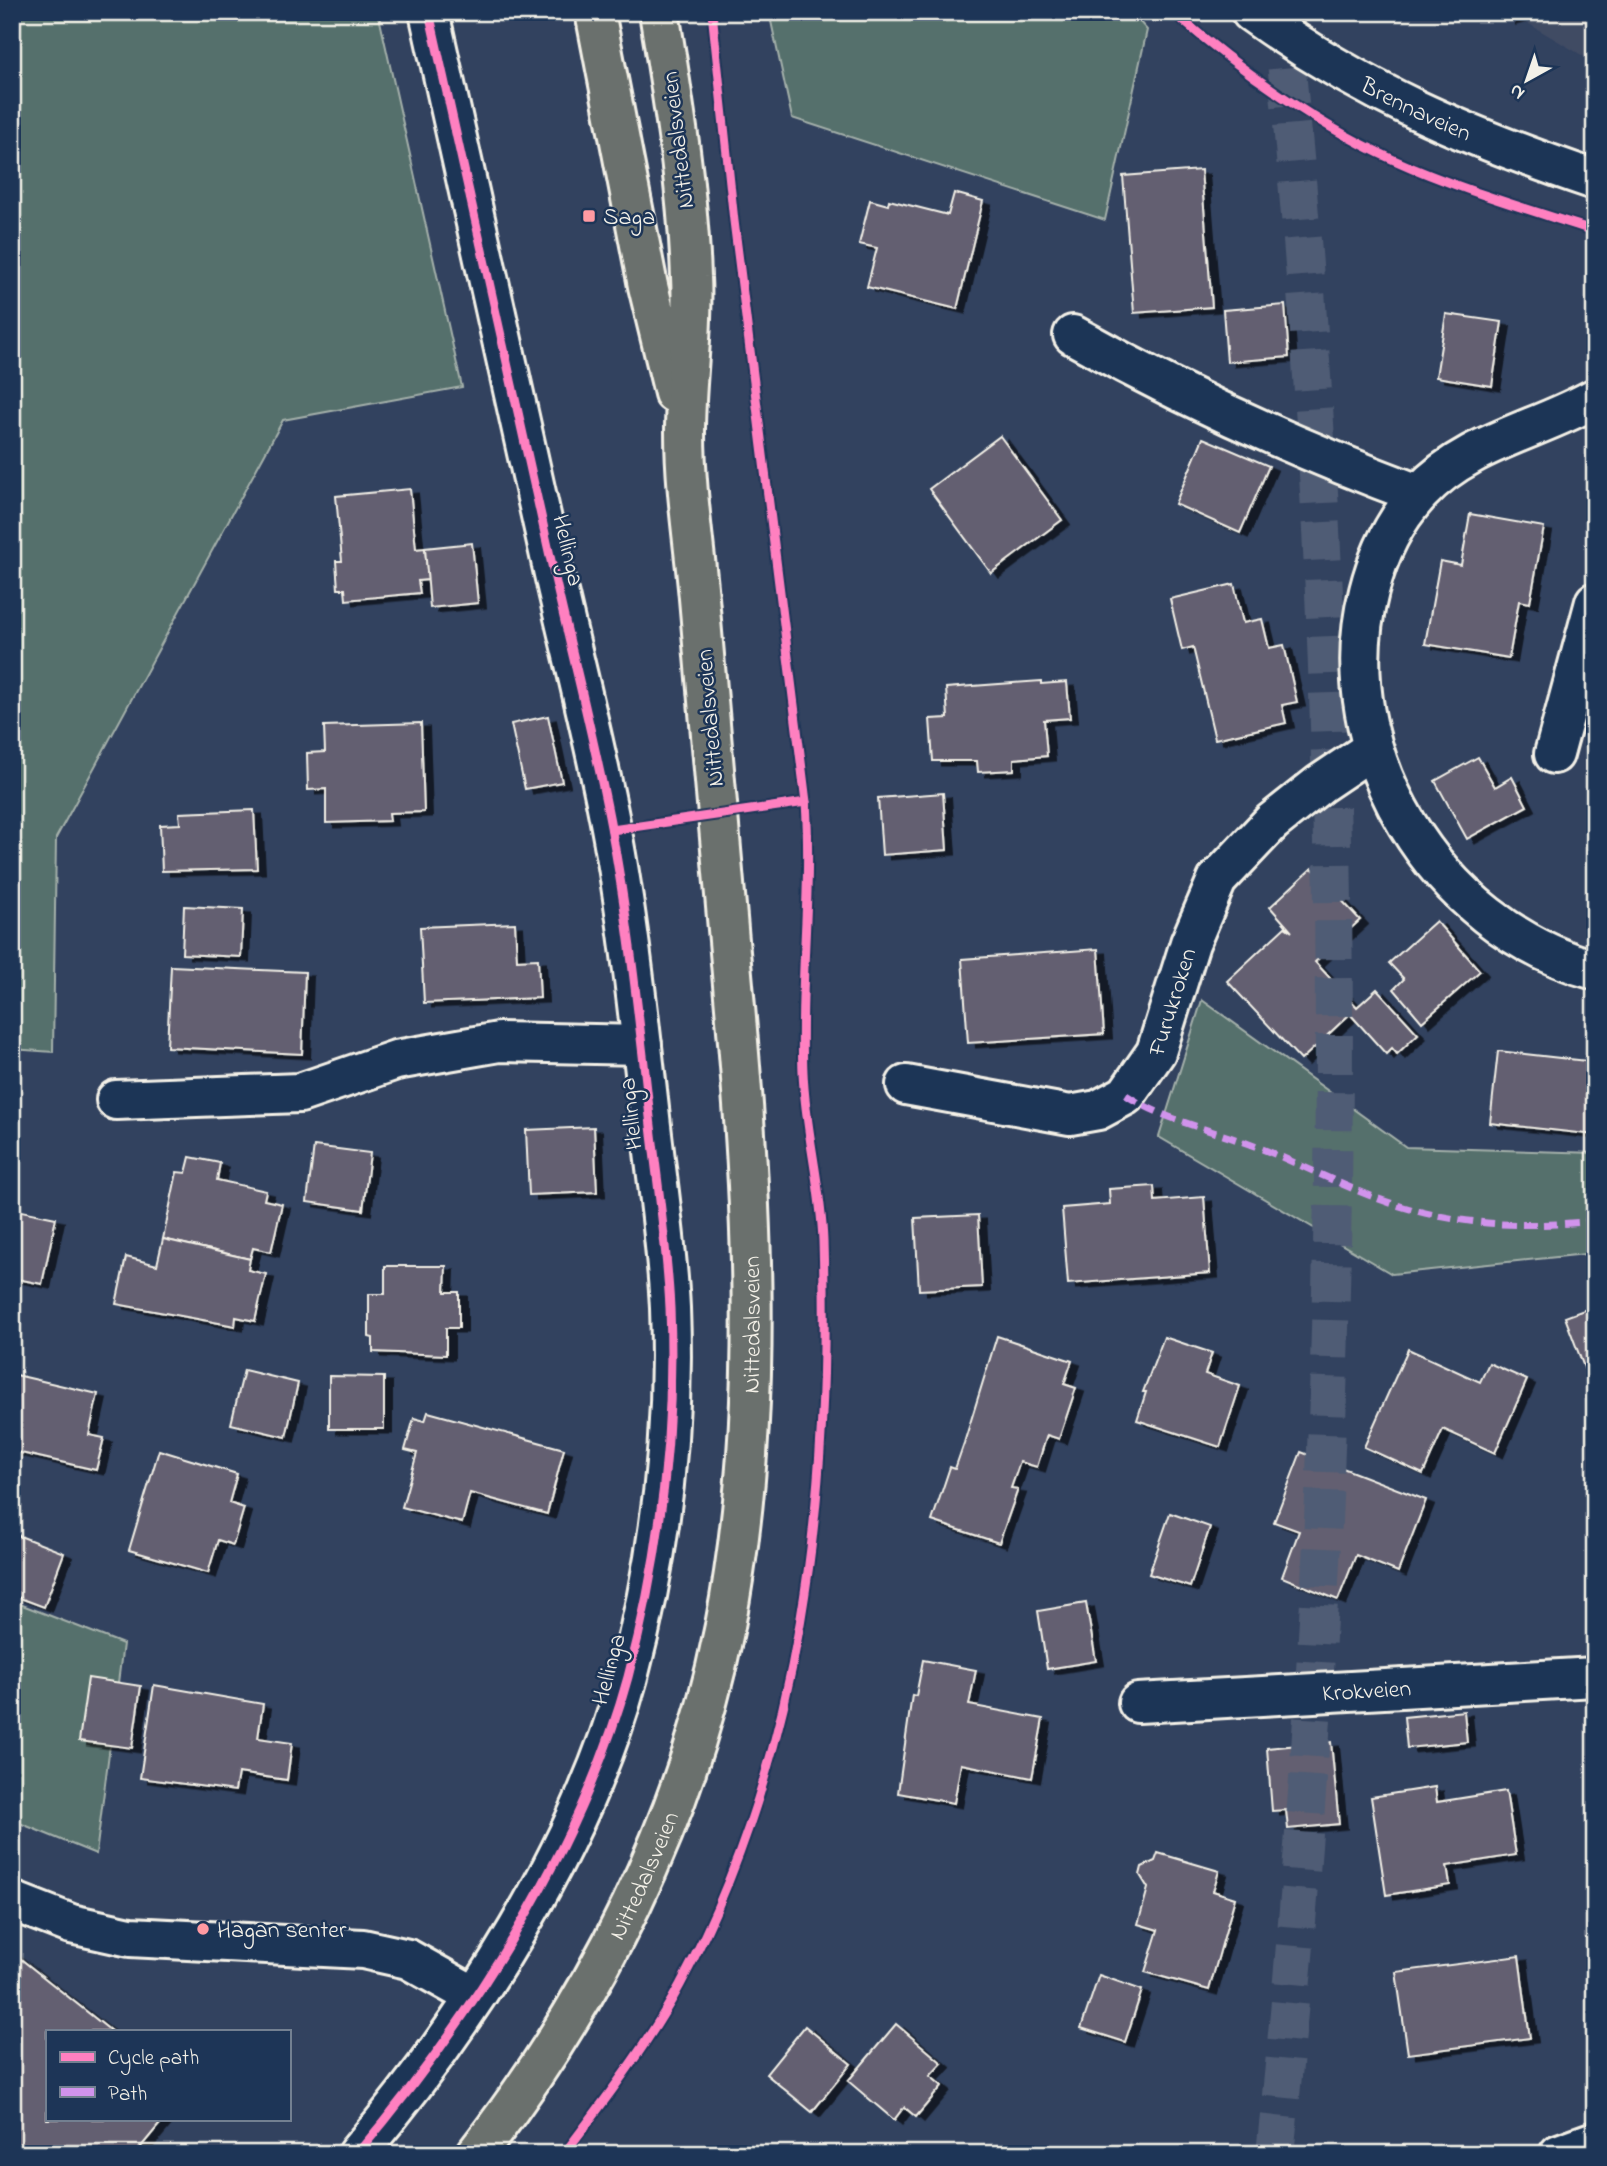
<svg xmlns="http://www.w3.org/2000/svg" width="1607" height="2166" font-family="'Indie Flower',sans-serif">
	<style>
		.built { fill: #414b64 }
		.green { fill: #556f6c; stroke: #a4b0aa; stroke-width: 2 }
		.building { fill: #645f71; stroke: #f4f1e8; stroke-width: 2; filter: url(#shadow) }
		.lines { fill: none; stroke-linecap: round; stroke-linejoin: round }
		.highway-tunnel { stroke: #4f5c74; stroke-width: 38; stroke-dasharray: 38 19; stroke-linecap: butt }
		.minor-casing { stroke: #f4f1e8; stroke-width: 44 }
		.major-casing { stroke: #f4f1e8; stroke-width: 44 }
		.minor { stroke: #1d3557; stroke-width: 38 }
		.major { stroke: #6a706d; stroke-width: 38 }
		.quiet { stroke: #d193ec; stroke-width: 7; stroke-dasharray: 14 7; stroke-linecap: butt }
		.cycleway-casing { stroke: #1d3557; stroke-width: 13 }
		.cycleway { stroke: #ff80c0; stroke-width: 9 }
		.poi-dot { fill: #ff9aa2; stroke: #1d3557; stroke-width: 2.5 }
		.labels { text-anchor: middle; stroke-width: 5; stroke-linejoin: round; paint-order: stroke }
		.street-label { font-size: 24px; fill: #f4f1e8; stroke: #1d3557 }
		.poi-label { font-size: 24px; fill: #f4f1e8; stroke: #1d3557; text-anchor: start }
	</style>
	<defs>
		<filter id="shadow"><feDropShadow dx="8" dy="4.5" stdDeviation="0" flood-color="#0009"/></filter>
	</defs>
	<rect width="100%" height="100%" fill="#32425f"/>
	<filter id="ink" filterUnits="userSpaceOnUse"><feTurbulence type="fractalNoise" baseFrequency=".0143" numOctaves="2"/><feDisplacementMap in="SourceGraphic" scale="14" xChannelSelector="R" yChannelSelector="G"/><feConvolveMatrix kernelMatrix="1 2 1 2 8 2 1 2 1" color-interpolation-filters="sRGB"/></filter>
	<g filter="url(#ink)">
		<polygon class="built" points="1509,12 1595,12 1595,63"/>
		<g class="green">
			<polygon points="12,12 378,12 462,387 283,420 56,838 53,1052 12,1049"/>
			<polygon points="769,12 1131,12 1147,30 1105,220 792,118"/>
			<polygon points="1202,1000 1406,1147 1595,1153 1595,1253 1392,1274 1159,1137"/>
			<polygon points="12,1601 123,1644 96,1854 12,1820"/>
		</g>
		<g class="building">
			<polygon points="1506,12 1536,12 1508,20"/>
			<polygon points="1201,170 1212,307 1134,313 1123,176"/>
			<polygon points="954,193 983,201 957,309 867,287 877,248 859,244 870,200 888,205 889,200 948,215"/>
			<polygon points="1285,305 1289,357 1227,362 1223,310"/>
			<polygon points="1446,314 1502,322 1492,386 1436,377"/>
			<polygon points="1000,436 1062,520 991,573 929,489"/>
			<polygon points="1203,438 1269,466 1240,533 1175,504"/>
			<polygon points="410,489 416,549 425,548 428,580 418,581 420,593 346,600 345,589 338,589 336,561 342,561 336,496"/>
			<polygon points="1470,514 1544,527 1530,603 1519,601 1509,658 1425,644 1440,561 1461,565"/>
			<polygon points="472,543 478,603 430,608 425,548"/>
			<polygon points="1234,584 1243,623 1262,619 1269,648 1284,645 1297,702 1282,705 1286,723 1215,739 1193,647 1182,650 1170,599"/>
			<polygon points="1041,681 1041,684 1067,682 1070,718 1044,720 1047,756 1014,759 1014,770 978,772 977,761 933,761 930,719 948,718 946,688"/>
			<polygon points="548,716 562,782 525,789 511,724"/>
			<polygon points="421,723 424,812 389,813 390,821 326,823 326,789 308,790 307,753 325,752 324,726"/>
			<polygon points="1478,757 1495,787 1512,777 1527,806 1467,839 1435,781"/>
			<polygon points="943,793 947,850 882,855 878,798"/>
			<polygon points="254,810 257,869 162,871 160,825 180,824 179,813"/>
			<polygon points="1312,868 1360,920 1315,962 1357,1007 1377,989 1418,1034 1397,1054 1392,1048 1386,1054 1350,1014 1301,1060 1227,981 1285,927 1292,932 1270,907"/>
			<polygon points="184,906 243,909 241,957 182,954"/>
			<polygon points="1436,921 1480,971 1422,1022 1394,989 1404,979 1389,963"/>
			<polygon points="515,923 517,960 538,959 540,998 424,1003 420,927"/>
			<polygon points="1098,949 1104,1034 968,1043 962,959"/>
			<polygon points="171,966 305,972 302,1054 167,1047"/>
			<polygon points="1498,1051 1595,1062 1595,1135 1490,1123"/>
			<polygon points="594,1127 597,1192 529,1195 526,1130"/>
			<polygon points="314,1146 370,1153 363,1210 307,1202"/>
			<polygon points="190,1157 220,1163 217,1180 266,1191 264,1200 282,1204 271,1252 253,1248 250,1259 163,1239 177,1172 186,1173"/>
			<polygon points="1154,1186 1155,1201 1204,1197 1210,1273 1068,1284 1062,1208 1110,1204 1109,1189"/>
			<polygon points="12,1209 56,1218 42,1284 12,1278"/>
			<polygon points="978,1215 982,1287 919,1290 915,1218"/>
			<polygon points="163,1239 250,1259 248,1270 266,1274 255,1321 236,1317 235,1326 116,1304 126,1257 157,1265"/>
			<polygon points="385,1266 446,1266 445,1292 459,1292 459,1328 446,1328 446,1355 373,1352 373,1338 369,1337 369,1294 385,1294"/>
			<polygon points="1595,1306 1595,1367 1585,1370 1565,1317"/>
			<polygon points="997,1336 1072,1361 1064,1384 1076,1388 1059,1439 1047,1435 1037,1467 1020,1462 1011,1488 1018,1489 999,1543 932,1521 950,1467 955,1469 964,1443"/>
			<polygon points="1164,1337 1212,1353 1205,1374 1240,1386 1220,1447 1137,1420 1146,1392 1143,1392"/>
			<polygon points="1408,1349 1480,1382 1489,1363 1527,1380 1495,1453 1443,1429 1423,1474 1364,1447"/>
			<polygon points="244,1370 298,1383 286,1437 231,1424"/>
			<polygon points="12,1374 98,1394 89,1435 104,1438 96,1470 12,1451"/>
			<polygon points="329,1376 384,1377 384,1429 329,1429"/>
			<polygon points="428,1412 564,1449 547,1514 470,1493 462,1523 402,1507 417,1453 405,1450 414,1418 425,1421"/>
			<polygon points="159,1450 237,1474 229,1503 244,1508 233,1545 218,1540 208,1573 129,1550"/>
			<polygon points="1301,1452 1426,1500 1398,1572 1356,1555 1338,1600 1282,1577 1299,1531 1274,1522"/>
			<polygon points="1170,1513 1210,1527 1190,1587 1149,1574"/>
			<polygon points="12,1533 64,1553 44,1607 12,1595"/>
			<polygon points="1086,1603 1096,1661 1047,1669 1038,1611"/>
			<polygon points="923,1660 976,1670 969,1705 1043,1719 1032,1778 961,1764 954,1803 898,1793 912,1695 916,1696"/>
			<polygon points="88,1678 141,1686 132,1748 79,1741"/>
			<polygon points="154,1685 263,1704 258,1738 292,1743 287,1780 238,1773 235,1791 140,1778"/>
			<polygon points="1464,1711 1467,1742 1407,1748 1404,1717"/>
			<polygon points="1331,1742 1339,1824 1288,1829 1286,1810 1272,1811 1267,1748"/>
			<polygon points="1435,1787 1437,1802 1506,1791 1516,1855 1447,1866 1450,1885 1386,1895 1371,1797"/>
			<polygon points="1158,1853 1219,1871 1213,1891 1235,1898 1209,1990 1145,1972 1158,1930 1138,1924 1148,1888 1140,1875 1142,1867 1155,1861"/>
			<polygon points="12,1952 111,2031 47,2031 47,2119 164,2119 135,2154 12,2154"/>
			<polygon points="1519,1956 1530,2038 1408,2054 1396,1972"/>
			<polygon points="1099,1975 1142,1990 1125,2042 1081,2028"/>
			<polygon points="896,2024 942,2063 930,2076 942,2086 916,2117 904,2107 894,2120 848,2081"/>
			<polygon points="805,2026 851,2064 812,2112 766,2074"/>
		</g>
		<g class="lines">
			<path class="highway-tunnel" d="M1275 2154C1350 1443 1355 723 1281 12"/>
			<g class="minor-casing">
				<g id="minor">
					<path id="s1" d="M1251 12C1363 93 1466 136 1595 180"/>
					<path d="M1073 335C1183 397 1300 450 1418 494"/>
					<path d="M1595 398C1537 431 1467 442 1420 493 1394 521 1378 555 1369 591 1328 750 1436 927 1595 970"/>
					<polyline points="1554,754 1595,602"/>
					<path id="s2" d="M906 1085 1070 1115 1098 1110 1126 1095 1156 1052 1190 943 1217 880 1272 822 1320 784 1372 749"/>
					<polyline points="116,1100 300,1093 396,1060 499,1042 642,1045"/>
					<path id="s3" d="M1138 1703 1595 1677"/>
					<polyline points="12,1901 71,1924 130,1937 363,1949 408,1959 474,1996"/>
					<path d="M357 2154C470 2021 582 1846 628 1677 660 1557 675 1432 670 1308 667 1245 657 1181 650 1117 639 1021 629 922 611 827 595 742 573 658 554 574 513 386 471 199 429 12"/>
					<polyline points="1559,2154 1595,2141"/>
				</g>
			</g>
			<g class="major-casing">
				<g id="major">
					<polyline points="595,12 648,286 674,393"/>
					<path id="s4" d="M476 2154C596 2000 687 1819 725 1626 768 1402 751 1177 730 952 719 834 709 716 699 598 694 543 685 487 685 432 685 380 694 328 691 277 688 188 673 99 659 12"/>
				</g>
			</g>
			<use href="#minor" class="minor"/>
			<use href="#major" class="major"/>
			<path class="quiet" d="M1126 1095C1164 1120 1206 1128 1249 1144 1290 1159 1329 1180 1371 1196 1446 1225 1515 1229 1595 1221"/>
			<g class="cycleway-casing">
				<g id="cycleway">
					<path d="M1173 12C1240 70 1313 123 1394 160 1458 189 1528 209 1595 231"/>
					<polyline points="612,830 806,802"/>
					<path d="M357 2154C470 2021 582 1846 628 1677 660 1557 675 1432 670 1308 667 1245 657 1181 650 1117 639 1021 629 922 611 827 595 742 573 658 554 574 513 386 471 199 429 12"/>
					<path d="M564 2154C605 2100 648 2044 680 1985 802 1758 831 1493 823 1241 821 1184 805 1129 803 1072 799 981 812 894 806 802L734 221 712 12"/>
				</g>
			</g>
			<use href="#cycleway" class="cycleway"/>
		</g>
	</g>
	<g class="poi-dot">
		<rect x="582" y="209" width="14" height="14" rx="3.5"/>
		<circle cx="203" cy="1929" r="7"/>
	</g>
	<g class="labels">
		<g class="street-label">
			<text dy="8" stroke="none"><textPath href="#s1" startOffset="192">Brennaveien</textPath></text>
			<text transform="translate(677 140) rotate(-97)" y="8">Nittedalsveien</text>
			<text transform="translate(569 550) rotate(77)" y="8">Hellinga</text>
			<text transform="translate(709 718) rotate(-95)" y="8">Nittedalsveien</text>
			<text dy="8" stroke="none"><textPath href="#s2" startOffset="332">Furukroken</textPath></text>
			<text transform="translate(630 1114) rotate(-96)" y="8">Hellinga</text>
			<text dy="8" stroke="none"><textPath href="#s4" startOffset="892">Nittedalsveien</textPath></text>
			<text transform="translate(608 1669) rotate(-75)" y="8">Hellinga</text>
			<text dy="8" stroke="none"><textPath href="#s3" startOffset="229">Krokveien</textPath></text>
			<text dy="8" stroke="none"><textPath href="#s4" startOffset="326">Nittedalsveien</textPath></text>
		</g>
		<g class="poi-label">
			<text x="603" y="224">Saga</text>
			<text x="217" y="1937">Hagan senter</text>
		</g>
	</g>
	<rect width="1607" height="2166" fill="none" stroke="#1d3557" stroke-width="42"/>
	<rect x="21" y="21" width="1565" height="2124" fill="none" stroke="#f4f1e8" stroke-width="2.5" filter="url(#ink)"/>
	<rect x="46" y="2030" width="245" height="91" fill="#1d3557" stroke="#738091" stroke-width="2"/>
	<rect x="60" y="2052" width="35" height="10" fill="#ff80c0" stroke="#738091" stroke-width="2"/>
	<text x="108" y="2064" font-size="21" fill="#f4f1e8">Cycle path</text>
	<rect x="60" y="2087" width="35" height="10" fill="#d193ec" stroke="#738091" stroke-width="2"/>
	<text x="108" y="2100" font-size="21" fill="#f4f1e8">Path</text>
	<g transform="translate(1527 80) rotate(220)" stroke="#1d3557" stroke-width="5" paint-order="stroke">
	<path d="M0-5L12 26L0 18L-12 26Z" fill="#f4f1e8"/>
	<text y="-10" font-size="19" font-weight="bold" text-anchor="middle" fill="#f4f1e8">N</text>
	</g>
</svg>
